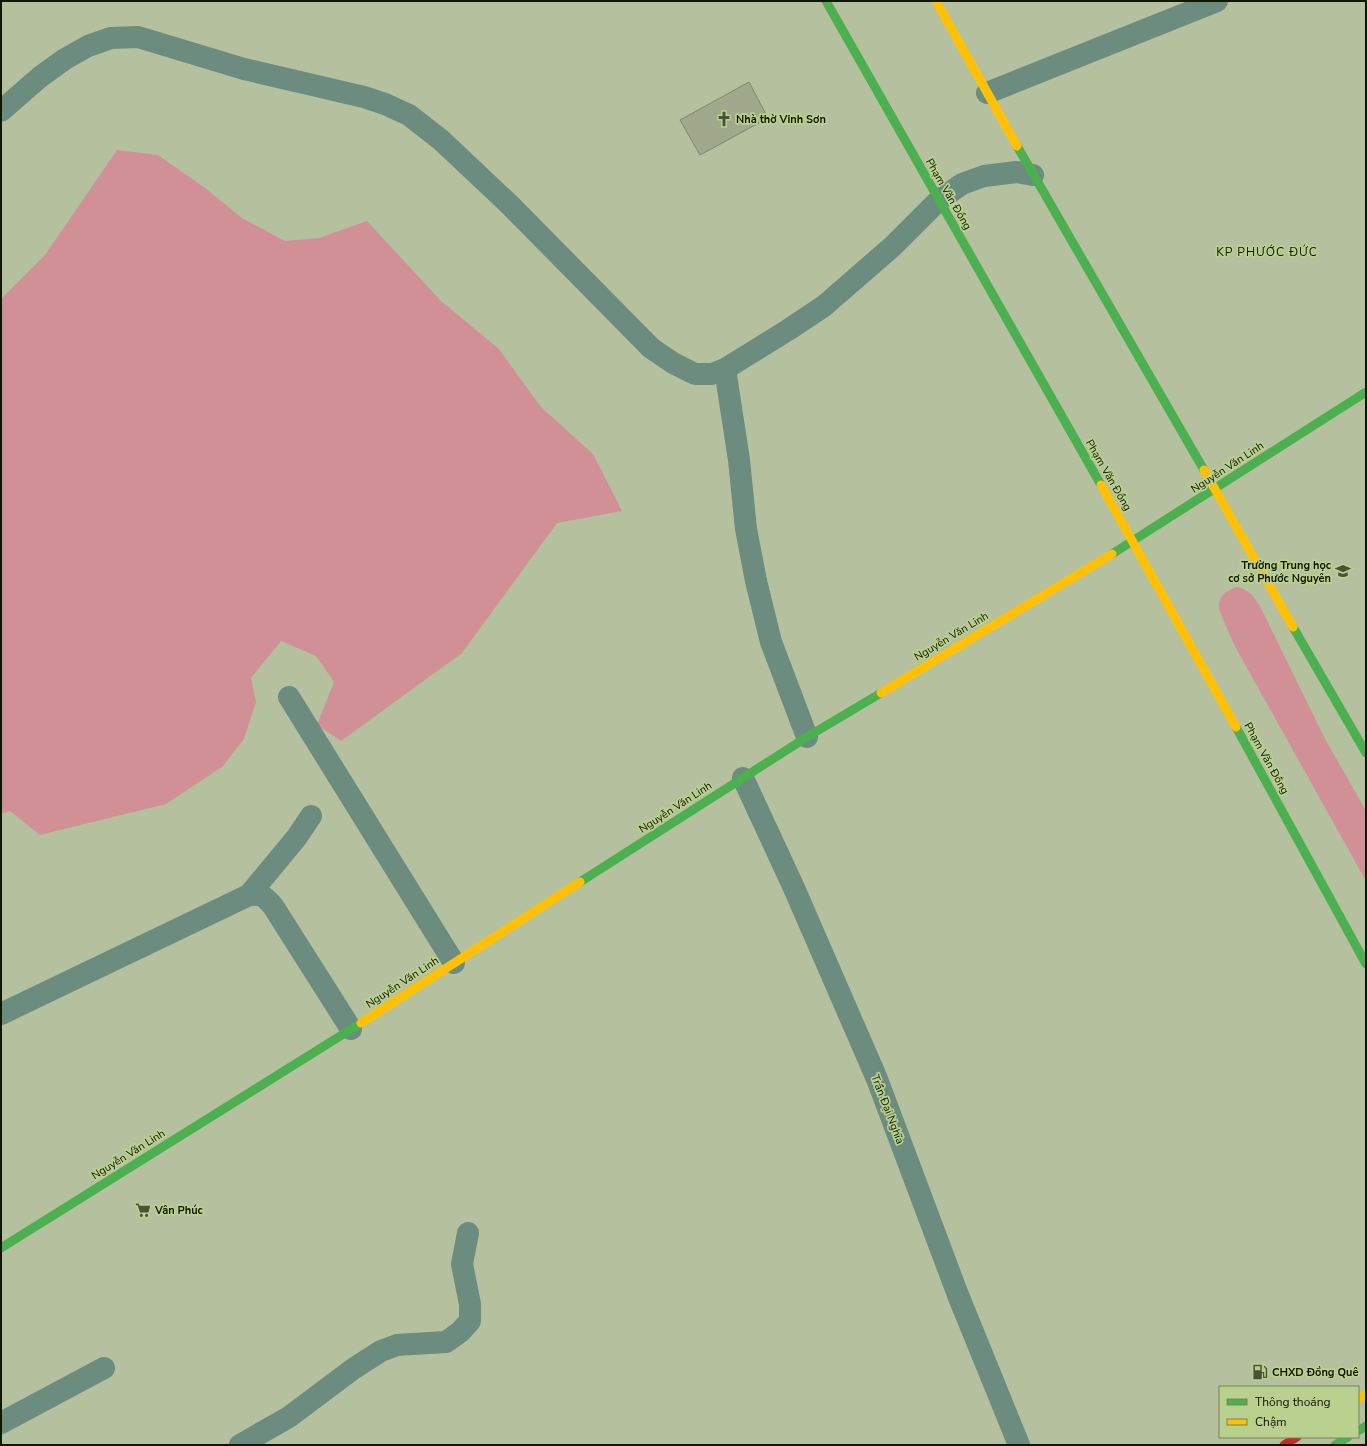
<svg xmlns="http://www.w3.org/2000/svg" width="1367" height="1446" font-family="'Nunito Sans',sans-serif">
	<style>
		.green { fill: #d09095 }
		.building { fill: #a0a98c; stroke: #7e876b }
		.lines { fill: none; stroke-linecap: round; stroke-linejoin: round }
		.street { stroke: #6c8c7f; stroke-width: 22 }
		.fast { stroke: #4caf50; stroke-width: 9 }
		.slow { stroke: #ffc107; stroke-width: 9 }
		.jam { stroke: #c62828; stroke-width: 9 }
		.labels { text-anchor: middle; stroke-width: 3.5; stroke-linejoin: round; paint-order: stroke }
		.poi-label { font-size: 11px; font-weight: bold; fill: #101701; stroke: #bad08f; text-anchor: start }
		.street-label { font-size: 11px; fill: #101701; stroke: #bad08f }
		.neighbourhood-label { font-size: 12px; letter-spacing: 1px; fill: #101701; stroke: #bad08f }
	</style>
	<rect width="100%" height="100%" fill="#b5c19e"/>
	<g class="green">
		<polygon points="117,150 158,155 205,188 242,218 285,241 319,238 367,221 441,301 499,349 541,407 593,454 622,511 557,523 462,653 341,741 317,725 334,682 316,656 281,641 251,678 256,702 244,739 222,767 166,804 40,835 10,811 1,814 1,299 45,255"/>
		<path d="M1236 587C1249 589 1253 596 1260 606L1324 737 1366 811V881L1237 650C1233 642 1229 633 1225 624 1216 605 1215 596 1236 587Z"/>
	</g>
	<polygon class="building" points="749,82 768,118 700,155 680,120"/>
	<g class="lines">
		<g class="street">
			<polyline points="987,93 1217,1"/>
			<polyline points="1,111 40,77 65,59 88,46 111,38 138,37 244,69 364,97 385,104 409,115 441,140 510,205 651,348 673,363 695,374 712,374 725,369 788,330 824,306 893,246 939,200 962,184 984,176 1017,172 1033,175"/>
			<polyline points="725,369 739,460 746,529 756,581 771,642 807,737"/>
			<polyline points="289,697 454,963"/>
			<polyline points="743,778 794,888 877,1079 958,1295 1019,1445"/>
			<path d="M249 895C263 894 264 896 273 906L351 1029"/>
			<polyline points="1,1014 249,895 297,837 311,816"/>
			<polyline points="1,1423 104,1368"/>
			<polyline points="240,1445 289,1417 353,1369 381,1351 397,1345 446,1342 460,1332 470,1321 470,1304 462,1264 468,1233"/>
		</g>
		<g class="fast">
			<polyline points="826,1 1101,485"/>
			<polyline points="1017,146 1204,470"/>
			<polyline points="1112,554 1366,392"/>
			<polyline points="1293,627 1366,753"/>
			<polyline points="1236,727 1366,964"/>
			<polyline points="580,882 807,737 881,693"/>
			<polyline points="1,1248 361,1023"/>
			<polyline points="1358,1431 1366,1426"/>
			<polyline points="1335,1445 1348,1437"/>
		</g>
		<g class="slow">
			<polyline points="936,1 1017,146"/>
			<polyline points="1204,470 1293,627"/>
			<polyline points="1101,485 1236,727"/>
			<polyline points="881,693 1112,554"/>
			<polyline points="361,1023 580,882"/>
			<polyline points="1358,1399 1366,1394"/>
		</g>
		<polyline class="jam" points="1284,1445 1297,1437"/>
	</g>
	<defs>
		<g id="church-bare" transform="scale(1.2)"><path d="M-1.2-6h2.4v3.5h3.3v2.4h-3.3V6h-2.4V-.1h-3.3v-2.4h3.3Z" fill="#4a5238" stroke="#bad08f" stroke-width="2.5" paint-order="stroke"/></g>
		<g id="school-bare" transform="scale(1.2)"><path d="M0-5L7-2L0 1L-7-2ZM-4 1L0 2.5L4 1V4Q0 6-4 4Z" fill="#4a5238" stroke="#bad08f" stroke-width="2.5" paint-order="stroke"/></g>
		<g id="supermarket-bare" transform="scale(1.2)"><path d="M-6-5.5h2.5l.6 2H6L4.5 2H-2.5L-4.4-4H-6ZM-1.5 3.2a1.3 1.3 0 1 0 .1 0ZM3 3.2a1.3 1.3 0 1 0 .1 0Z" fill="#4a5238" stroke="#bad08f" stroke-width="2.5" paint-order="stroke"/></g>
		<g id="fuel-bare" transform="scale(1.2)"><path d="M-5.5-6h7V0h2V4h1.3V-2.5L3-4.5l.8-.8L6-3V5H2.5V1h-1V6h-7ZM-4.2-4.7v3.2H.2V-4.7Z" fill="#4a5238" stroke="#bad08f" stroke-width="2.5" paint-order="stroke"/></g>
	</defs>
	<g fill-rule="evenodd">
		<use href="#church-bare" x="724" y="119"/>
		<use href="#school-bare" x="1343" y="571"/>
		<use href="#supermarket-bare" x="143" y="1210"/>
		<use href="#fuel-bare" x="1260" y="1372"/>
	</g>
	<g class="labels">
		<g class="poi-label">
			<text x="736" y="123">Nhà thờ Vinh Sơn</text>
			<text x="1331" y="569" text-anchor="end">Trường Trung học<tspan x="1331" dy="13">cơ sở Phước Nguyên</tspan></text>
			<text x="155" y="1214">Vân Phúc</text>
			<text x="1272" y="1376">CHXD Đồng Quê</text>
		</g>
		<g class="street-label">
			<text transform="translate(949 194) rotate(60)" y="4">Phạm Văn Đồng</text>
			<text transform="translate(1227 467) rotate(-33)" y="4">Nguyễn Văn Linh</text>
			<text transform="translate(1109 475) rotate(60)" y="4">Phạm Văn Đồng</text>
			<text transform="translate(951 636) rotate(-31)" y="4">Nguyễn Văn Linh</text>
			<text transform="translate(1267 758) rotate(61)" y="4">Phạm Văn Đồng</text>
			<text transform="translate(675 807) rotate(-33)" y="4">Nguyễn Văn Linh</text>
			<text transform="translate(402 982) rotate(-33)" y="4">Nguyễn Văn Linh</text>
			<text transform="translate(888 1109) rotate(69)" y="4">Trần Đại Nghĩa</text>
			<text transform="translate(128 1154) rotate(-32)" y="4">Nguyễn Văn Linh</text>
		</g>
		<g class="neighbourhood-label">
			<text x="1267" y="256">KP PHƯỚC ĐỨC</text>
		</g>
	</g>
	<rect width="1367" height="1446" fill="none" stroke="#101701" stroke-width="4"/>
	<rect x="1219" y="1386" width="140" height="52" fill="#bad08f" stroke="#768656"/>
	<rect x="1227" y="1399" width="20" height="6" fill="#4caf50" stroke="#768656"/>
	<text x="1255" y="1406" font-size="12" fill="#101701">Thông thoáng</text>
	<rect x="1227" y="1419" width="20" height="6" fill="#ffc107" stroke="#768656"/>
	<text x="1255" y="1426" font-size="12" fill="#101701">Chậm</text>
</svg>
